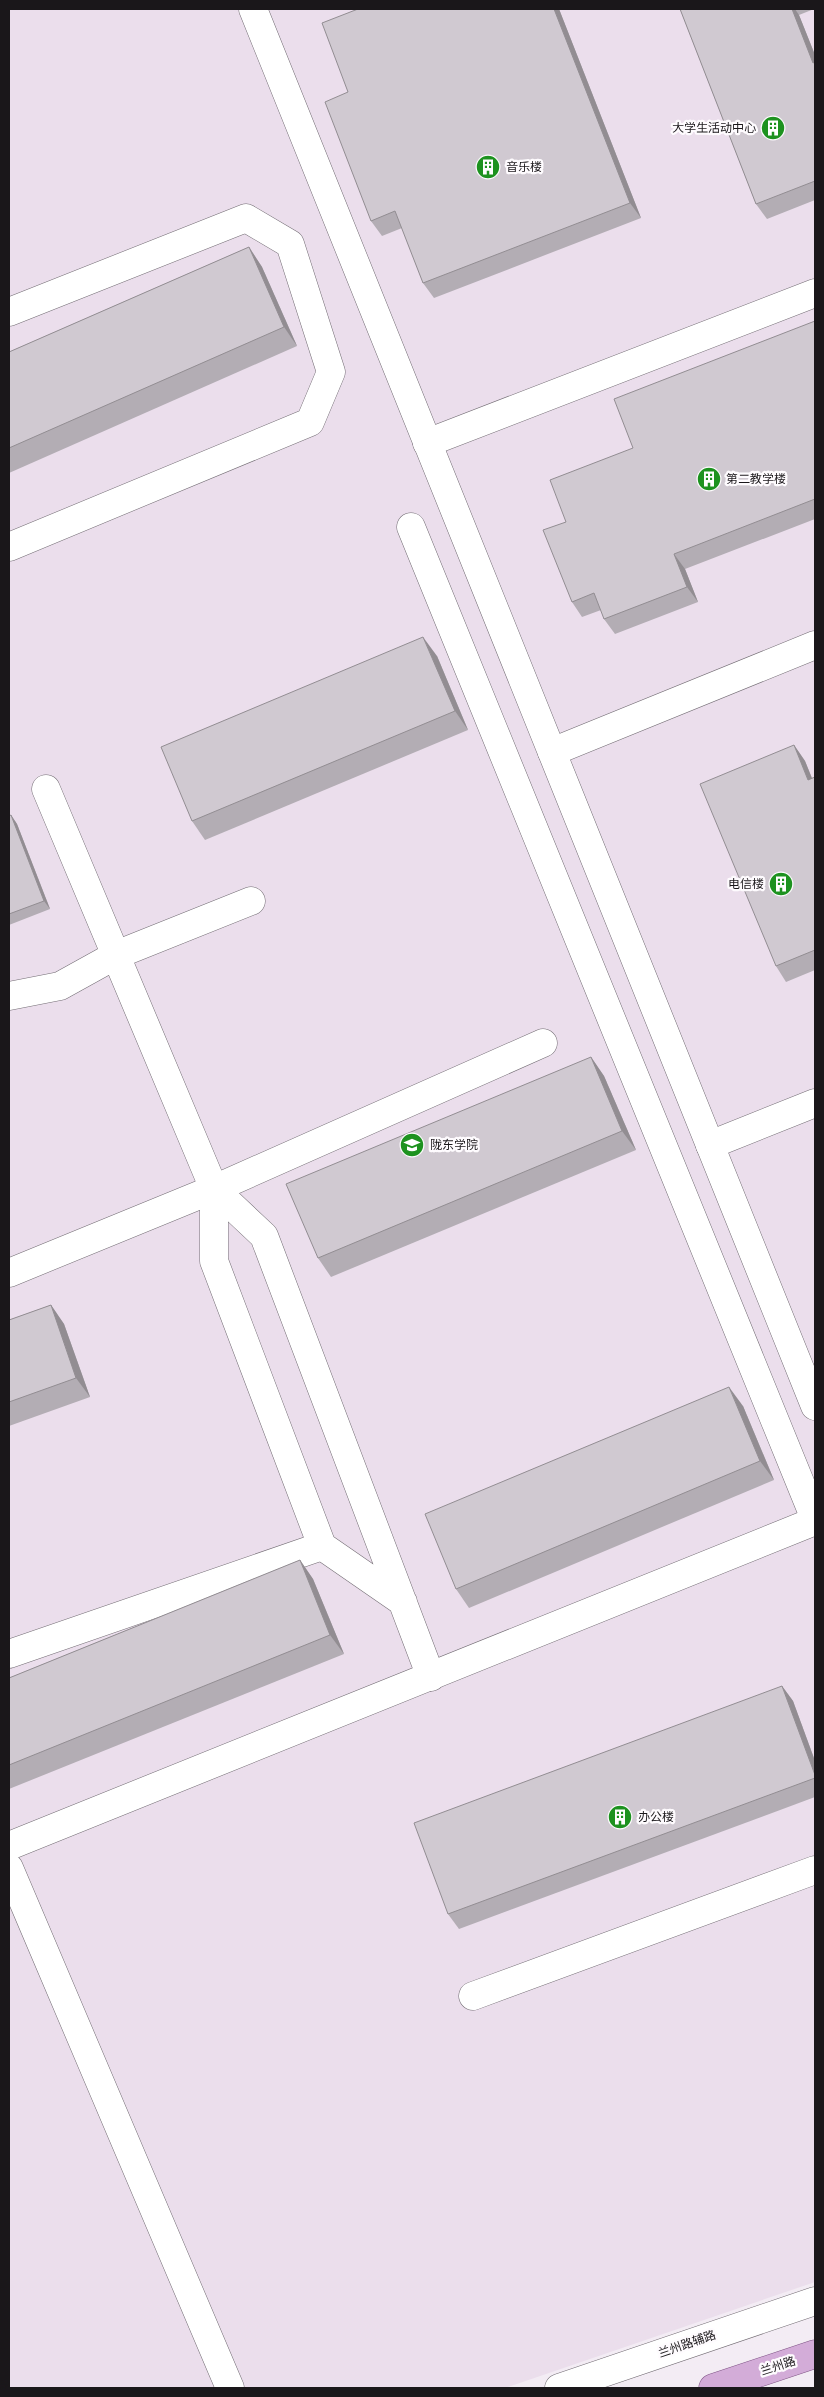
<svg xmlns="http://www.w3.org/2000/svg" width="824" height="2397" font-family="'Varela Round','Noto Sans SC',sans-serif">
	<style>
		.built { fill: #ebdeec }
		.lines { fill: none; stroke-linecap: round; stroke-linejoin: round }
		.minor-casing { stroke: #736d74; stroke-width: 29 }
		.major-casing { stroke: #7f5485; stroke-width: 29 }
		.minor { stroke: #fff; stroke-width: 28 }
		.major { stroke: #d3acd8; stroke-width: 28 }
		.wall { fill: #b3adb4 }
		.shaded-wall { fill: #928d92 }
		.building { fill: #d0c9d1; stroke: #928d92 }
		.labels { text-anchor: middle; stroke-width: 4.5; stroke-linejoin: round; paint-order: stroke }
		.poi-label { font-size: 12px; fill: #1a171a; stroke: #fefbfe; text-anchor: start }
		.street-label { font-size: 12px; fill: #1a171a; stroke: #fefbfe }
	</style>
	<rect width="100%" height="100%" fill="#f3ecf4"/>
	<polygon class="built" points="9,9 815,9 815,2282 505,2388 9,2388"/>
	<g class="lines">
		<g class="minor-casing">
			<g id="minor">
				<polyline points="253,9 815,1406"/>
				<polyline points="9,312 246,218 290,244 331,372 310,422 9,547"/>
				<polyline points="427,443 815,293"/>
				<polyline points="411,527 815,1519"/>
				<polyline points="552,752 815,645"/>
				<polyline points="46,789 214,1189"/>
				<polyline points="9,996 60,986 116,955 251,901"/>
				<polyline points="710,1145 815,1103"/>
				<polyline points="9,1273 214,1189 543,1043"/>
				<polyline points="403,1602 322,1546 214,1261 214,1189 264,1236 431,1677"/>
				<polyline points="9,1654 322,1546"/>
				<polyline points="9,1846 815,1521"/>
				<polyline points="9,1868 230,2388"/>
				<polyline points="473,1996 815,1870"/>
				<polyline points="559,2388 815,2301"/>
			</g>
		</g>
		<g class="major-casing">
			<polyline id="major" points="713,2388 815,2354"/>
		</g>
		<use href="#minor" class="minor"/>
		<use href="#major" class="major"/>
	</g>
	<g class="wall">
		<polygon points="358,9 559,9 641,218 434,298 423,283 402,228 382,236 371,221 348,92"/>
		<polygon points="680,9 814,9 799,15 815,55 815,200 767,219 756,204"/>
		<polygon points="249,247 262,267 297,346 9,473 9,352"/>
		<polygon points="815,321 815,519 685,569 698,602 615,634 604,619 601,610 582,617 572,602 566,522 633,448"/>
		<polygon points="437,656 468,730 205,840 192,821"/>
		<polygon points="794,745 805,761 812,778 815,777 815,970 786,982 776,966"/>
		<polygon points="11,815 17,824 50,909 9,925 9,816"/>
		<polygon points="591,1057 604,1076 636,1150 331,1277 318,1258"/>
		<polygon points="51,1305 64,1324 90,1397 9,1426 9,1320"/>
		<polygon points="743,1406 774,1480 469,1608 456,1589"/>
		<polygon points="300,1560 313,1579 344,1654 9,1789 9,1678"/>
		<polygon points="782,1686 793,1701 815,1761 815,1797 459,1929 448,1914"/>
	</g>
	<g class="shaded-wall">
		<polygon points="554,9 559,9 641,218 630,203"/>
		<polygon points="792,9 795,9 799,15 815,55 815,66 813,63"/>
		<polygon points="249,247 262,267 297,346 284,327"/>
		<polygon points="674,554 685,569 698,602 687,587"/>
		<polygon points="423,637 437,656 468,730 455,711"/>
		<polygon points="794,745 805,761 815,786 808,780"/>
		<polygon points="11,815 17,824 50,909 44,901"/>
		<polygon points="591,1057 604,1076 636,1150 622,1131"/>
		<polygon points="51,1305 64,1324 90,1397 76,1378"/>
		<polygon points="729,1387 743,1406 774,1480 760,1461"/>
		<polygon points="300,1560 313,1579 344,1654 330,1635"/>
		<polygon points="782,1686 793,1701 815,1761 815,1775"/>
	</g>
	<g class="building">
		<polygon points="358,9 554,9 630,203 423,283 395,211 371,221 325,102 348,92 322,23"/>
		<polygon points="680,9 792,9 813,63 815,62 815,181 756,204"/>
		<polygon points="249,247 284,327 9,448 9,352"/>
		<polygon points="815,321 815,499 674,554 687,587 604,619 594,593 572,602 543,530 566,522 550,480 633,448 614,399"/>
		<polygon points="423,637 455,711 192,821 161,747"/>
		<polygon points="794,745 808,780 815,777 815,950 776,966 700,784"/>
		<polygon points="11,815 44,901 9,914 9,816"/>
		<polygon points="591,1057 622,1131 318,1258 286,1184"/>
		<polygon points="51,1305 76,1378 9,1402 9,1320"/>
		<polygon points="729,1387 760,1461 456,1589 425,1514"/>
		<polygon points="300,1560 330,1635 9,1765 9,1678"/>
		<polygon points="782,1686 815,1775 815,1778 448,1914 414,1823"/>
	</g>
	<defs>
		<g id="building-disc" transform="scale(1.25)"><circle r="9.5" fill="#1d921f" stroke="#fefbfe"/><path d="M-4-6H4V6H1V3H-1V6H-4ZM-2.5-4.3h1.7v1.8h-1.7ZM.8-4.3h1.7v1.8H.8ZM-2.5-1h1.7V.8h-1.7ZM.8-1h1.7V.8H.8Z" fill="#fff"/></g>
		<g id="university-disc" transform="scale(1.25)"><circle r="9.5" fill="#1d921f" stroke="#fefbfe"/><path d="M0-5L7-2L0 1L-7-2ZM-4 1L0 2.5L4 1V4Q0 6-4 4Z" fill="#fff"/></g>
	</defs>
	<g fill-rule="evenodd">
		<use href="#building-disc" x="773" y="128"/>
		<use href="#building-disc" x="488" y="167"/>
		<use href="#building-disc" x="709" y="479"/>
		<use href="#building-disc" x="781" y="884"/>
		<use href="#university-disc" x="412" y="1145"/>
		<use href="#building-disc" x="620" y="1817"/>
	</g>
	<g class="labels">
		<g class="poi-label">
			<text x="756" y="132" text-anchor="end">大学生活动中心</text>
			<text x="506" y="171">音乐楼</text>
			<text x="726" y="483">第二教学楼</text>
			<text x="764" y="888" text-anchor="end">电信楼</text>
			<text x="430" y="1149">陇东学院</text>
			<text x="638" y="1821">办公楼</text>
		</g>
		<g class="street-label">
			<text transform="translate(687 2344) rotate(-19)" y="4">兰州路辅路</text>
			<text transform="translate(778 2366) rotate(-18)" y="4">兰州路</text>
		</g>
	</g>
	<rect width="824" height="2397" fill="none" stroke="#1a171a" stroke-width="20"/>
</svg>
